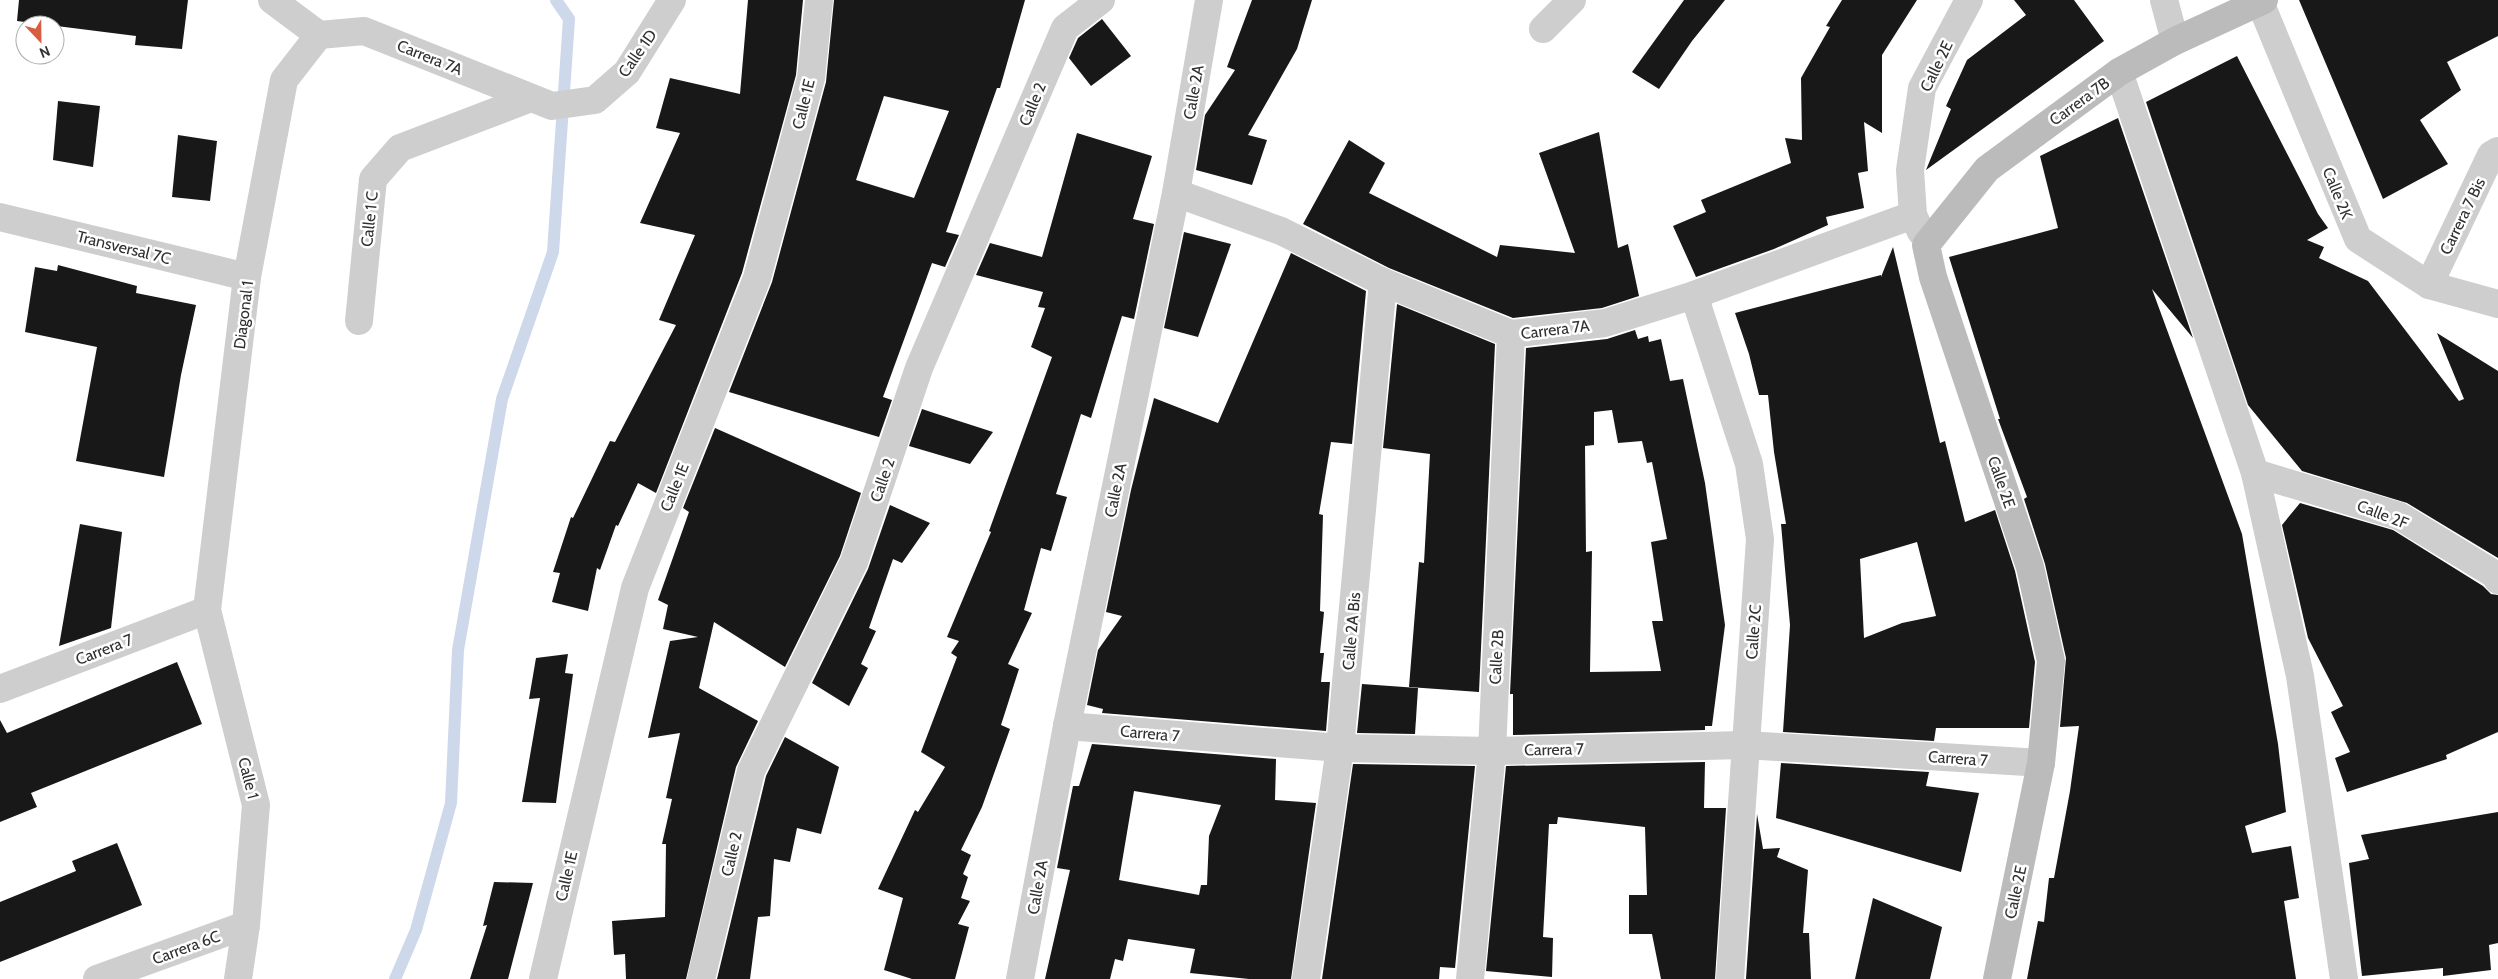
<svg xmlns="http://www.w3.org/2000/svg" width="2498" height="979" font-family="Cabin,sans-serif">
	<style>
		.lines { fill: none; stroke-linecap: round; stroke-linejoin: round }
		.stream { stroke: #ced8eb; stroke-width: 12 }
		.building { fill: #181818; fill-rule: evenodd }
		.street { stroke: #cecece; stroke-width: 28 }
		.secondary { stroke: #bbb; stroke-width: 28 }
		.labels { text-anchor: middle; stroke-width: 5; stroke-linejoin: round; paint-order: stroke }
		.street-label { font-size: 16px; fill: #313131; stroke: #fff }
	</style>
	<rect width="100%" height="100%" fill="#fff"/>
	<g class="lines">
		<polyline class="stream" points="395,979 416,930 451,803 458,650 502,399 553,252 569,19 556,0"/>
	</g>
	<g class="building">
		<polygon points="19,0 188,0 182,49 135,45 136,36 17,21"/>
		<polygon points="748,0 803,0 796,75 742,273 656,493 638,483 618,526 616,525 600,570 597,568 588,611 552,602 560,573 553,572 571,517 573,518 610,441 615,442 676,325 659,320 695,235 640,223 680,133 656,128 670,78 740,94"/>
		<path d="M834 0H1025L1000 88H997L946 232 959 235 945 267 932 263 883 397 892 400 879 437 729 392 772 282 826 82ZM884 96 949 111 914 198 856 180Z"/>
		<polygon points="1252,0 1312,0 1297,49 1248,135 1267,140 1252,185 1196,170 1205,115 1235,70 1227,67"/>
		<polygon points="1684,0 1725,0 1692,41 1659,89 1632,72"/>
		<polygon points="1842,0 1917,0 1882,55 1882,133 1864,122 1868,171 1858,173 1864,208 1826,217 1828,225 1774,249 1696,277 1673,226 1706,212 1701,200 1791,163 1785,138 1802,140 1801,78 1830,27 1826,26"/>
		<polygon points="2014,0 2074,0 2104,41 1926,170 1951,109 1946,106 1967,60 2026,15"/>
		<polygon points="2299,0 2498,0 2498,36 2447,62 2461,90 2420,120 2448,164 2383,199"/>
		<polygon points="1102,19 1131,56 1091,86 1069,58 1078,38"/>
		<polygon points="2237,56 2318,214 2328,228 2307,240 2324,247 2319,258 2368,281 2459,401 2464,399 2437,333 2498,371 2498,558 2407,503 2302,471 2248,405 2146,102"/>
		<polygon points="58,101 100,106 93,167 53,160"/>
		<polygon points="2118,118 2193,338 2152,289 2242,534 2278,744 2286,812 2245,826 2252,853 2291,846 2299,898 2284,901 2296,979 2027,979 2038,921 2044,922 2049,878 2054,878 2070,791 2079,726 2060,727 2066,658 2045,564 2024,499 2027,497 1998,419 2000,419 1949,257 2058,228 2040,156"/>
		<polygon points="1599,132 1618,248 1628,244 1639,296 1602,308 1513,318 1389,268 1303,224 1349,140 1385,163 1369,193 1497,257 1500,245 1575,253 1539,153"/>
		<polygon points="1077,133 1152,156 1133,219 1154,224 1134,319 1122,316 1091,418 1081,414 1056,494 1067,497 1051,551 1041,548 1024,610 1032,613 1008,664 1019,669 1001,725 1010,729 982,807 961,850 971,855 963,874 968,877 961,898 970,901 958,924 969,927 955,979 912,979 884,970 903,898 878,889 915,810 918,812 945,767 921,752 957,657 951,653 959,641 947,637 991,532 989,531 1052,357 1031,347 1045,308 1038,307 1043,292 976,275 990,243 1042,257"/>
		<polygon points="178,135 217,141 210,201 172,197"/>
		<polygon points="1184,232 1231,244 1198,337 1164,328"/>
		<path d="M1893 247 1940 443 1945 441 1965 522 1995 510 2015 571 2035 662 2029 728H1936L1934 741 1783 732 1790 625 1781 524H1786L1774 452 1768 395H1759L1749 354 1735 313 1881 275V277ZM1917 542 1936 616 1902 623 1864 638 1860 559Z"/>
		<polygon points="1291,253 1366,291 1352,444 1331,442 1319,514 1323,515 1320,611 1324,612 1320,653 1324,653 1321,682 1330,682 1326,731 1102,713 1103,709 1087,705 1098,650 1122,616 1106,612 1131,490 1154,398 1218,423"/>
		<polygon points="58,265 137,286 136,293 196,305 181,375 164,477 76,461 97,347 25,332 35,267 57,271"/>
		<polygon points="1397,304 1495,344 1479,692 1409,687 1419,562 1424,563 1430,454 1383,448"/>
		<path d="M1635 330 1638 339 1648 336 1649 342 1661 339 1670 381 1683 379 1705 483 1725 625 1712 726H1705V730L1513 735V694H1510L1526 348 1607 339ZM1612 410 1618 443 1642 441 1647 463 1652 462 1667 539 1651 542 1663 621H1652L1661 671 1590 672 1592 551 1586 552 1585 446 1594 445V412Z"/>
		<polygon points="922,409 934,413 993,432 970,464 909,446"/>
		<polygon points="715,428 861,493 840,556 785,667 714,622 699,688 758,721 736,767 686,979 626,979 625,954 614,955 612,921 665,917 666,844 662,844 672,799 666,798 680,733 648,738 670,641 698,637 663,629 668,605 658,600 689,512 683,508"/>
		<polygon points="2300,503 2393,530 2483,586 2491,594 2498,595 2498,732 2446,755 2447,759 2347,792 2335,758 2350,752 2331,712 2343,706 2308,638 2282,525"/>
		<polygon points="890,505 930,523 902,563 893,559 869,628 876,631 861,664 868,668 849,706 812,683 868,569"/>
		<polygon points="80,524 122,532 111,628 59,646"/>
		<polygon points="568,654 565,673 573,674 556,803 522,802 540,698 529,699 536,658"/>
		<polygon points="177,662 202,724 31,793 37,807 0,822 0,720 7,733"/>
		<polygon points="1362,684 1418,688 1415,734 1357,733"/>
		<polygon points="785,737 839,767 821,834 797,828 790,862 774,859 770,916 758,917 750,979 717,979 766,776"/>
		<path d="M1092 744 1276 759 1275 800 1316 803 1291 979H1249L1190 973 1195 949 1128 939 1123 961 1115 959 1110 979H1045L1070 870 1057 868 1068 811 1073 786H1079ZM1134 791 1221 805 1209 836 1207 885H1201L1199 895 1119 880Z"/>
		<polygon points="1705,762 1704,808 1726,808 1715,979 1661,979 1652,934 1629,934 1629,895 1647,895 1645,827 1558,817 1557,824 1549,824 1543,937 1553,938 1552,977 1486,971 1506,766"/>
		<polygon points="1781,763 1929,772 1926,786 1979,793 1961,872 1776,818"/>
		<polygon points="1353,764 1475,766 1455,968 1440,967 1439,979 1322,979"/>
		<polygon points="2498,812 2498,943 2489,945 2491,970 2443,976 2443,968 2362,976 2349,863 2369,859 2361,835"/>
		<polygon points="1757,814 1763,849 1780,848 1777,857 1808,870 1803,933 1809,933 1811,979 1746,979"/>
		<polygon points="117,843 142,905 0,962 0,902 76,871 72,861"/>
		<polygon points="494,882 533,883 508,979 470,979 487,925 483,926"/>
		<polygon points="1873,898 1942,927 1930,979 1855,979"/>
	</g>
	<g class="lines">
		<g class="street">
			<polyline points="272,0 319,35 364,31 552,106 595,100 627,72 672,0"/>
			<polyline points="2164,0 2175,41"/>
			<polyline points="2260,2 2358,239 2429,285 2498,304"/>
			<polyline points="1543,29 1572,0"/>
			<polyline points="2119,72 2255,473 2300,676 2344,979"/>
			<polyline points="1176,193 1281,231 1383,282 1511,334 1605,323 1694,295 1913,215"/>
			<polyline points="0,217 247,277"/>
			<polyline points="1921,232 1913,215 1910,170 1922,88 1969,0"/>
			<polyline points="2429,285 2491,155 2498,151"/>
			<polyline points="1694,295 1749,464 1760,539 1730,979"/>
			<polyline points="359,321 373,179 400,148 531,98"/>
			<polyline points="2255,473 2399,516 2494,574 2498,580"/>
			<polyline points="0,689 207,610"/>
			<polyline points="1067,726 1340,748 1492,751 1745,745 2041,763"/>
			<polyline points="97,979 246,925"/>
			<polyline points="238,979 246,925 256,805 207,610 247,277 284,80 319,35"/>
			<polyline points="543,979 635,588 757,278 811,78 819,0"/>
			<polyline points="701,979 751,771 854,562 919,368 1065,28 1101,0"/>
			<polyline points="1020,979 1067,726 1176,193 1209,0"/>
			<polyline points="1306,979 1340,748 1383,282"/>
			<polyline points="1470,979 1492,751 1511,334"/>
		</g>
		<polyline class="secondary" points="1997,979 2041,763 2051,661 2030,567 1933,277 1926,245 1987,169 2119,72 2175,41 2264,0"/>
	</g>
	<g class="labels">
		<g class="street-label">
			<text transform="translate(637 53) rotate(-55)" y="6">Calle 1D</text>
			<text transform="translate(430 57) rotate(22)" y="6">Carrera 7A</text>
			<text transform="translate(1936 66) rotate(-64)" y="6">Calle 2E</text>
			<text transform="translate(1193 92) rotate(-80)" y="6">Calle 2A</text>
			<text transform="translate(2079 101) rotate(-36)" y="6">Carrera 7B</text>
			<text transform="translate(803 104) rotate(-76)" y="6">Calle 1E</text>
			<text transform="translate(1032 104) rotate(-67)" y="6">Calle 2</text>
			<text transform="translate(2338 193) rotate(68)" y="6">Calle 2K</text>
			<text transform="translate(2462 216) rotate(-64)" y="6">Carrera 7 Bis</text>
			<text transform="translate(369 219) rotate(-84)" y="6">Calle 1 C</text>
			<text transform="translate(124 247) rotate(14)" y="6">Transversal 7C</text>
			<text transform="translate(243 315) rotate(-83)" y="6">Diagonal 1</text>
			<text transform="translate(1555 329) rotate(-7)" y="6">Carrera 7A</text>
			<text transform="translate(882 480) rotate(-71)" y="6">Calle 2</text>
			<text transform="translate(2002 482) rotate(71)" y="6">Calle 2E</text>
			<text transform="translate(674 487) rotate(-68)" y="6">Calle 1E</text>
			<text transform="translate(1115 490) rotate(-78)" y="6">Calle 2A</text>
			<text transform="translate(2383 514) rotate(21)" y="6">Calle 2F</text>
			<text transform="translate(1351 631) rotate(-85)" y="6">Calle 2A Bis</text>
			<text transform="translate(1753 632) rotate(-86)" y="6">Calle 2C</text>
			<text transform="translate(104 649) rotate(-21)" y="6">Carrera 7</text>
			<text transform="translate(1496 657) rotate(-87)" y="6">Calle 2B</text>
			<text transform="translate(1150 733) rotate(5)" y="6">Carrera 7</text>
			<text transform="translate(1554 749) rotate(-1)" y="6">Carrera 7</text>
			<text transform="translate(1958 758) rotate(4)" y="6">Carrera 7</text>
			<text transform="translate(249 778) rotate(76)" y="6">Calle 1</text>
			<text transform="translate(731 854) rotate(-77)" y="6">Calle 2</text>
			<text transform="translate(566 876) rotate(-77)" y="6">Calle 1E</text>
			<text transform="translate(1037 887) rotate(-80)" y="6">Calle 2A</text>
			<text transform="translate(2015 892) rotate(-78)" y="6">Calle 2E</text>
			<text transform="translate(186 947) rotate(-20)" y="6">Carrera 6C</text>
		</g>
	</g>
	<g transform="translate(40 40) rotate(158)"><circle r="24" fill="#ffffff" stroke="#adadad"/>
	<path d="M0-4L9 19L0 12L-9 19Z" fill="#d95d41"/>
	<text y="-8" font-size="14" font-weight="bold" text-anchor="middle" fill="#313131">N</text>
	</g>
</svg>
